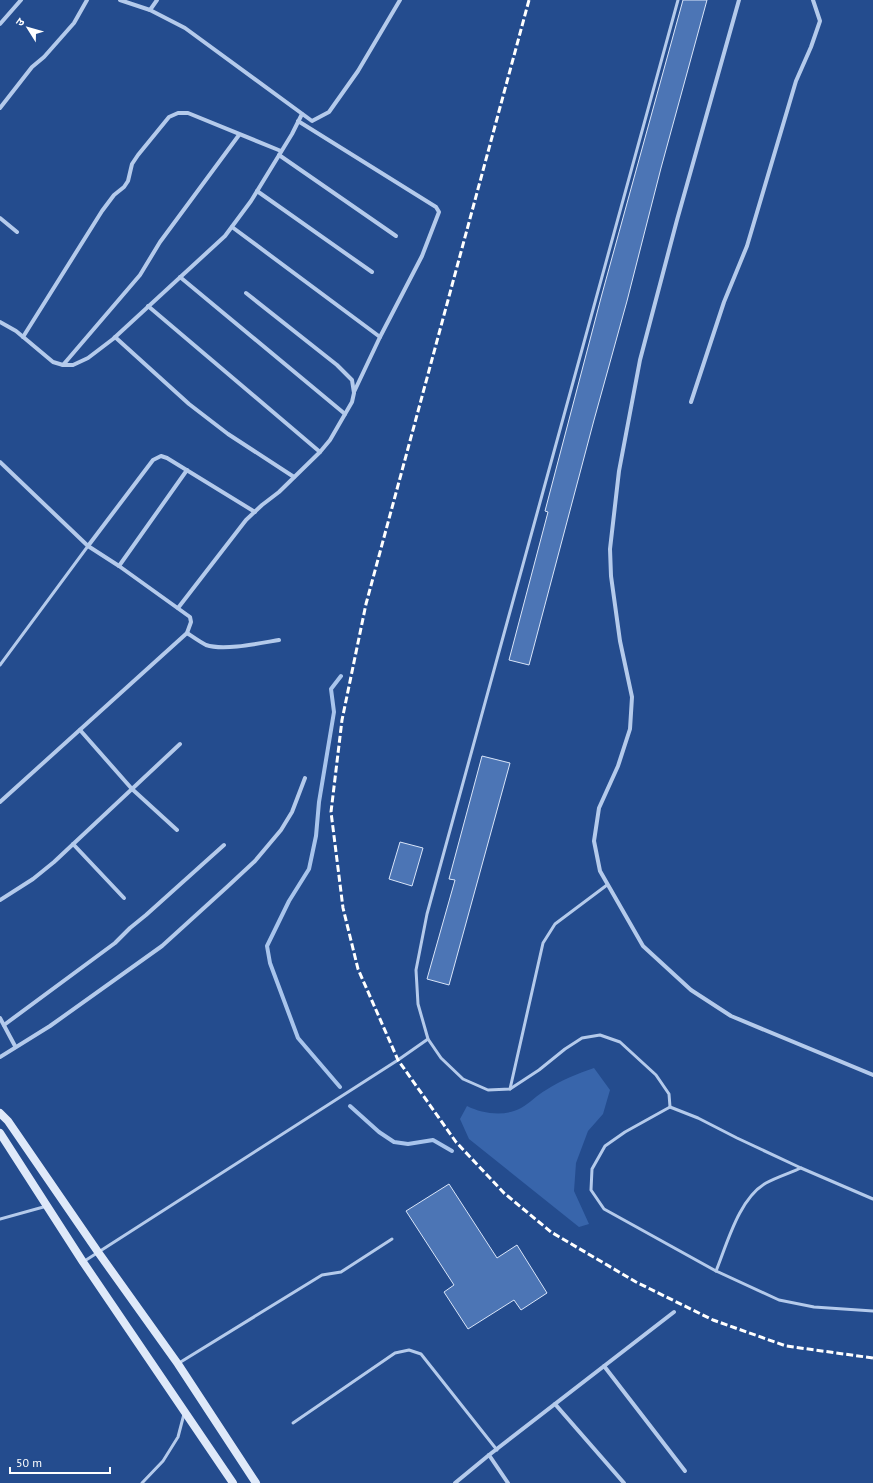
<svg xmlns="http://www.w3.org/2000/svg" width="873" height="1483" font-family="'PT Sans','Noto Sans Devanagari',sans-serif">
	<style>
		.green { fill: #3865ab }
		.lines { fill: none; stroke-linecap: round; stroke-linejoin: round }
		.stream { stroke: #a8c4ec; stroke-width: 4 }
		.building { fill: #4c75b5; stroke: #d9e5f9 }
		.lane { stroke: #b4caeb; stroke-width: 3 }
		.street { stroke: #b4caeb; stroke-width: 4 }
		.secondary { stroke: #dfe9f9; stroke-width: 8 }
		.rail { stroke: #fff; stroke-width: 3; stroke-dasharray: 7 3; stroke-linecap: butt }
	</style>
	<rect width="100%" height="100%" fill="#244c8e"/>
	<path class="green" d="M594 1068 610 1090 603 1114 588 1131 576 1163 574 1191 589 1224 579 1227 469 1139 460 1119 467 1106C483 1114 505 1117 521 1108 530 1103 537 1095 546 1090 561 1080 577 1074 594 1068Z"/>
	<g class="lines">
		<g class="stream">
			<polyline points="340,1087 298,1038 270,963 267,946 289,901 309,869 316,836 319,802 334,712 331,689 341,676"/>
			<polyline points="350,1106 379,1132 394,1142 408,1144 433,1140 452,1151"/>
		</g>
	</g>
	<g class="building">
		<polygon points="683,0 707,0 661,168 627,301 594,420 529,665 509,660 548,512 545,511 602,294"/>
		<polygon points="482,756 510,763 449,985 427,979 455,880 449,879"/>
		<polygon points="400,842 423,848 412,886 389,879"/>
		<polygon points="449,1184 497,1258 517,1245 547,1293 521,1310 514,1300 468,1329 444,1292 454,1285 406,1211"/>
	</g>
	<g class="lines">
		<g class="lane">
			<polyline points="0,665 88,546"/>
			<polyline points="510,1089 543,943 555,924 607,885"/>
			<polyline points="670,1107 669,1094 656,1075 620,1042 600,1035 582,1038 565,1049 539,1070 510,1089 488,1090 463,1079 441,1058 428,1039 418,1004 416,970 427,914 678,0"/>
			<polyline points="873,1199 801,1168 737,1138 698,1118 670,1107 625,1132 605,1146 592,1169 591,1190 604,1209 716,1271 779,1300 814,1307 873,1311"/>
			<polyline points="0,1219 47,1206"/>
			<polyline points="83,1262 398,1060 428,1039"/>
			<path d="M716 1271C727 1244 739 1198 766 1183 777 1177 790 1173 801 1168"/>
			<polyline points="179,1363 322,1275 341,1272 392,1239"/>
			<polyline points="293,1423 395,1353 409,1350 421,1354 497,1450"/>
			<polyline points="142,1483 163,1461 178,1437 184,1414"/>
		</g>
		<g class="street">
			<polyline points="120,0 150,10 185,28 312,121 329,112 358,71 400,0"/>
			<polyline points="739,0 677,220 640,360 619,471 610,549 611,576 620,641 632,697 630,729 618,766 599,808 594,841 600,871 643,946 691,990 731,1016 873,1075"/>
			<polyline points="150,10 157,0"/>
			<polyline points="0,24 21,0"/>
			<polyline points="0,108 32,67 44,57 74,23 87,0"/>
			<polyline points="298,121 436,207 439,212 422,256 380,337 354,392"/>
			<polyline points="279,155 396,236"/>
			<polyline points="257,191 372,272"/>
			<polyline points="0,218 17,232"/>
			<polyline points="232,227 380,337"/>
			<polyline points="180,277 345,414"/>
			<polyline points="148,306 320,452"/>
			<polyline points="0,322 16,331 53,362 63,365 73,365 88,358 113,339 225,236 251,201 292,134 302,114"/>
			<polyline points="23,337 102,211 114,195 124,187 128,181 132,164 138,155 169,117 178,113 188,113 281,151"/>
			<polyline points="115,337 189,404 228,434 294,477"/>
			<polyline points="63,365 140,275 160,242 239,135"/>
			<polyline points="691,402 724,302 747,246 796,81 811,47 820,21 813,0"/>
			<polyline points="0,462 88,546 119,566 190,617 191,622 187,633 0,802"/>
			<polyline points="88,546 153,460 161,456 167,458 255,512"/>
			<polyline points="119,566 187,470"/>
			<polyline points="178,608 246,520 262,505 279,492 320,452 330,440 352,402 354,393 352,380 337,365 246,293"/>
			<path d="M187 633C193 637 200 642 206 645 224 651 261 643 279 640"/>
			<polyline points="80,730 132,789 177,830"/>
			<polyline points="73,844 124,898"/>
			<polyline points="0,900 33,879 54,862 180,744"/>
			<polyline points="0,1018 15,1046"/>
			<polyline points="4,1025 115,943 130,928 146,915 224,845"/>
			<polyline points="0,1057 50,1026 162,946 227,887 255,861 281,830 292,812 305,778"/>
			<polyline points="604,1366 685,1471"/>
			<polyline points="555,1404 624,1483"/>
			<polyline points="489,1455 508,1483"/>
			<polyline points="455,1483 489,1455 674,1312"/>
		</g>
		<g class="secondary">
			<polyline points="0,1113 8,1121 98,1252 178,1364 256,1483"/>
			<polyline points="0,1133 83,1262 233,1483"/>
		</g>
		<polyline class="rail" points="529,0 366,604 342,720 331,812 343,908 358,969 398,1060 456,1142 504,1193 551,1232 636,1282 713,1320 786,1346 873,1358"/>
	</g>
	<g transform="translate(28 28) rotate(307)" stroke="#244c8e" stroke-width="3" paint-order="stroke">
	<path d="M0-3L7 15L0 10L-7 15Z" fill="#ffffff"/>
	<text y="-6" font-size="11" font-weight="bold" text-anchor="middle" fill="#ffffff">उ</text>
	</g>
	<path d="M10 1467v6h100v-6" fill="none" stroke="#ffffff" stroke-width="2"/>
	<text x="16" y="1467" font-size="12" fill="#ffffff" stroke="#244c8e" stroke-width="3" paint-order="stroke">50 m</text>
</svg>
